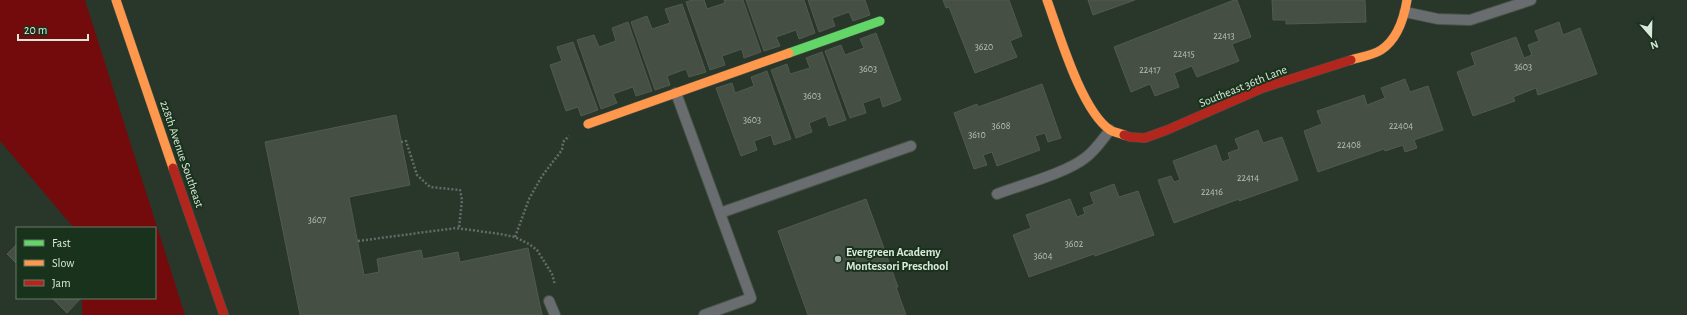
<svg xmlns="http://www.w3.org/2000/svg" width="1687" height="315" font-family="'Alegreya Sans',sans-serif">
	<style>
		.green { fill: #730b0d }
		.building { fill: #464f44; stroke: #525a4e }
		.lines { fill: none; stroke-linecap: round; stroke-linejoin: round }
		.lane-casing { stroke: #465247; stroke-width: 12 }
		.fast-casing { stroke: #465247; stroke-width: 10 }
		.slow-casing { stroke: #465247; stroke-width: 10 }
		.jam-casing { stroke: #465247; stroke-width: 10 }
		.path { stroke: #656b6a; stroke-width: 2.5; stroke-dasharray: 2 2; stroke-linecap: butt }
		.lane { stroke: #6a6d6f; stroke-width: 10 }
		.fast { stroke: #63d668; stroke-width: 9 }
		.slow { stroke: #ff974d; stroke-width: 9 }
		.jam { stroke: #b3261e; stroke-width: 9 }
		.poi-dot { fill: #9caa9d; stroke: #19321c; stroke-width: 1.5 }
		.labels { text-anchor: middle; stroke-width: 4; stroke-linejoin: round; paint-order: stroke }
		.number-label { font-size: 10px; fill: #b5c2b5 }
		.street-label { font-size: 12px; fill: #dae9db; stroke: #19321c }
		.poi-label { font-size: 12px; font-weight: bold; fill: #dae9db; stroke: #19321c; text-anchor: start }
	</style>
	<rect width="100%" height="100%" fill="#29362a"/>
	<polygon class="green" points="0,0 85,0 185,315 82,315 82,298 155,298 155,228 74,228 0,141"/>
	<g class="building">
		<polygon points="692,0 704,0 707,9 725,3 724,0 743,0 761,52 744,58 742,49 722,56 725,65 710,70 686,2"/>
		<polygon points="746,0 804,0 815,33 799,39 796,30 776,37 780,46 764,51"/>
		<polygon points="808,0 865,0 870,15 853,21 849,12 832,18 835,26 819,32"/>
		<polygon points="943,0 1009,0 1022,36 1010,41 1017,57 975,73 949,7 946,8"/>
		<polygon points="1088,0 1135,0 1093,15"/>
		<polygon points="1234,0 1237,0 1251,37 1232,44 1239,61 1197,77 1192,66 1174,73 1179,87 1155,96 1150,84 1131,92 1114,47"/>
		<polygon points="1272,0 1365,0 1366,22 1286,24 1286,20 1273,20"/>
		<polygon points="682,4 706,72 689,77 686,69 667,76 670,85 655,90 631,22 647,16 652,29 670,23 665,9"/>
		<polygon points="628,22 652,91 636,96 633,87 613,94 617,103 601,109 577,40 594,35 599,47 616,41 612,28"/>
		<polygon points="1559,22 1563,35 1580,28 1597,74 1538,95 1536,88 1513,97 1515,101 1473,116 1457,72 1475,65 1471,53 1516,37 1524,58 1532,55 1528,45 1539,41 1535,31"/>
		<polygon points="876,33 901,100 883,107 880,97 863,103 866,113 850,118 825,51 841,45 845,55 864,48 860,39"/>
		<polygon points="573,42 598,110 581,116 578,107 566,111 550,65 562,61 557,47"/>
		<polygon points="822,52 846,120 829,126 826,116 809,123 812,132 796,138 771,70 787,64 790,74 810,68 806,58"/>
		<polygon points="767,71 791,139 774,145 771,135 754,141 757,150 741,156 716,88 732,83 735,93 754,86 751,77"/>
		<polygon points="1405,79 1410,92 1428,86 1443,130 1414,140 1417,148 1405,152 1403,145 1385,151 1384,149 1318,172 1304,131 1322,124 1317,111 1364,95 1367,105 1385,98 1381,88"/>
		<polygon points="1042,84 1061,138 1048,142 1045,133 1035,136 1040,150 997,166 992,152 983,155 987,165 974,169 954,113 977,104 978,107"/>
		<polygon points="396,115 410,185 349,197 364,275 379,272 377,259 421,250 423,259 458,252 460,262 528,248 542,315 300,315 265,142"/>
		<polygon points="1258,130 1263,143 1282,137 1298,180 1239,201 1239,199 1174,223 1158,180 1171,176 1174,182 1180,180 1173,161 1216,145 1222,162 1230,159 1228,153 1239,149 1235,139"/>
		<polygon points="1114,184 1119,197 1138,191 1154,235 1095,256 1094,254 1029,277 1013,235 1031,228 1026,215 1070,199 1077,217 1085,214 1083,208 1094,204 1090,193"/>
		<polygon points="866,199 898,287 896,287 906,315 808,315 778,231"/>
		<polygon points="17,244 17,264 7,254"/>
		<polygon points="52,298 81,298 67,313"/>
	</g>
	<g class="lines">
		<g class="lane-casing">
			<g id="lane">
				<polyline points="1405,12 1438,19 1470,20 1531,0"/>
				<polyline points="676,93 751,298 704,315"/>
				<path d="M997 194C1021 185 1066 173 1085 158 1095 151 1102 140 1110 130"/>
				<polyline points="720,213 911,146"/>
				<polyline points="549,301 555,315"/>
			</g>
		</g>
		<g class="fast-casing">
			<polyline id="fast" points="789,53 880,21"/>
		</g>
		<g class="slow-casing">
			<g id="slow">
				<polyline points="116,0 173,168"/>
				<path d="M1047 0C1059 33 1081 110 1110 130 1113 132 1119 133 1124 135"/>
				<path d="M1351 60C1361 57 1373 55 1381 50 1398 39 1404 18 1407 0"/>
				<polyline points="588,124 789,53"/>
			</g>
		</g>
		<g class="jam-casing">
			<g id="jam">
				<polyline points="1124,135 1130,137 1145,138 1167,130 1263,88 1351,60"/>
				<polyline points="173,168 224,315"/>
			</g>
		</g>
		<g class="path">
			<polyline points="401,142 406,141 417,175 430,187 460,190 462,200 459,228"/>
			<polyline points="515,237 529,199 542,176 562,150 563,142 569,136"/>
			<polyline points="358,241 456,228 500,234 515,237 529,244 537,250 552,274 555,285"/>
		</g>
		<use href="#lane" class="lane"/>
		<use href="#fast" class="fast"/>
		<use href="#slow" class="slow"/>
		<use href="#jam" class="jam"/>
	</g>
	<circle class="poi-dot" cx="838" cy="259" r="4"/>
	<g class="labels">
		<g class="number-label">
			<text x="1224" y="39">22413</text>
			<text x="984" y="50">3620</text>
			<text x="1184" y="57">22415</text>
			<text x="1523" y="70">3603</text>
			<text x="868" y="72">3603</text>
			<text x="1150" y="73">22417</text>
			<text x="812" y="99">3603</text>
			<text x="752" y="123">3603</text>
			<text x="1001" y="129">3608</text>
			<text x="1401" y="129">22404</text>
			<text x="977" y="138">3610</text>
			<text x="1349" y="148">22408</text>
			<text x="1248" y="181">22414</text>
			<text x="1212" y="195">22416</text>
			<text x="317" y="223">3607</text>
			<text x="1074" y="247">3602</text>
			<text x="1043" y="259">3604</text>
		</g>
		<g class="street-label">
			<text transform="translate(1243 86) rotate(-22)" y="4">Southeast 36th Lane</text>
			<text transform="translate(182 154) rotate(71)" y="4">228th Avenue Southeast</text>
		</g>
		<g class="poi-label">
			<text x="846" y="256">Evergreen Academy<tspan x="846" dy="14">Montessori Preschool</tspan></text>
		</g>
	</g>
	<rect x="16" y="227" width="140" height="72" fill="#19321c" stroke="#667b68"/>
	<rect x="24" y="240" width="20" height="6" fill="#63d668" stroke="#667b68"/>
	<text x="52" y="247" font-size="12" fill="#dae9db">Fast</text>
	<rect x="24" y="260" width="20" height="6" fill="#ff974d" stroke="#667b68"/>
	<text x="52" y="267" font-size="12" fill="#dae9db">Slow</text>
	<rect x="24" y="280" width="20" height="6" fill="#b3261e" stroke="#667b68"/>
	<text x="52" y="287" font-size="12" fill="#dae9db">Jam</text>
	<g transform="translate(1651 36) rotate(160)" stroke="#19321c" stroke-width="3" paint-order="stroke">
	<path d="M0-3L7 15L0 10L-7 15Z" fill="#dae9db"/>
	<text y="-6" font-size="11" font-weight="bold" text-anchor="middle" fill="#dae9db">N</text>
	</g>
	<path d="M18 34v6h70v-6" fill="none" stroke="#dae9db" stroke-width="2"/>
	<text x="24" y="34" font-size="12" fill="#dae9db" stroke="#19321c" stroke-width="3" paint-order="stroke">20 m</text>
</svg>
